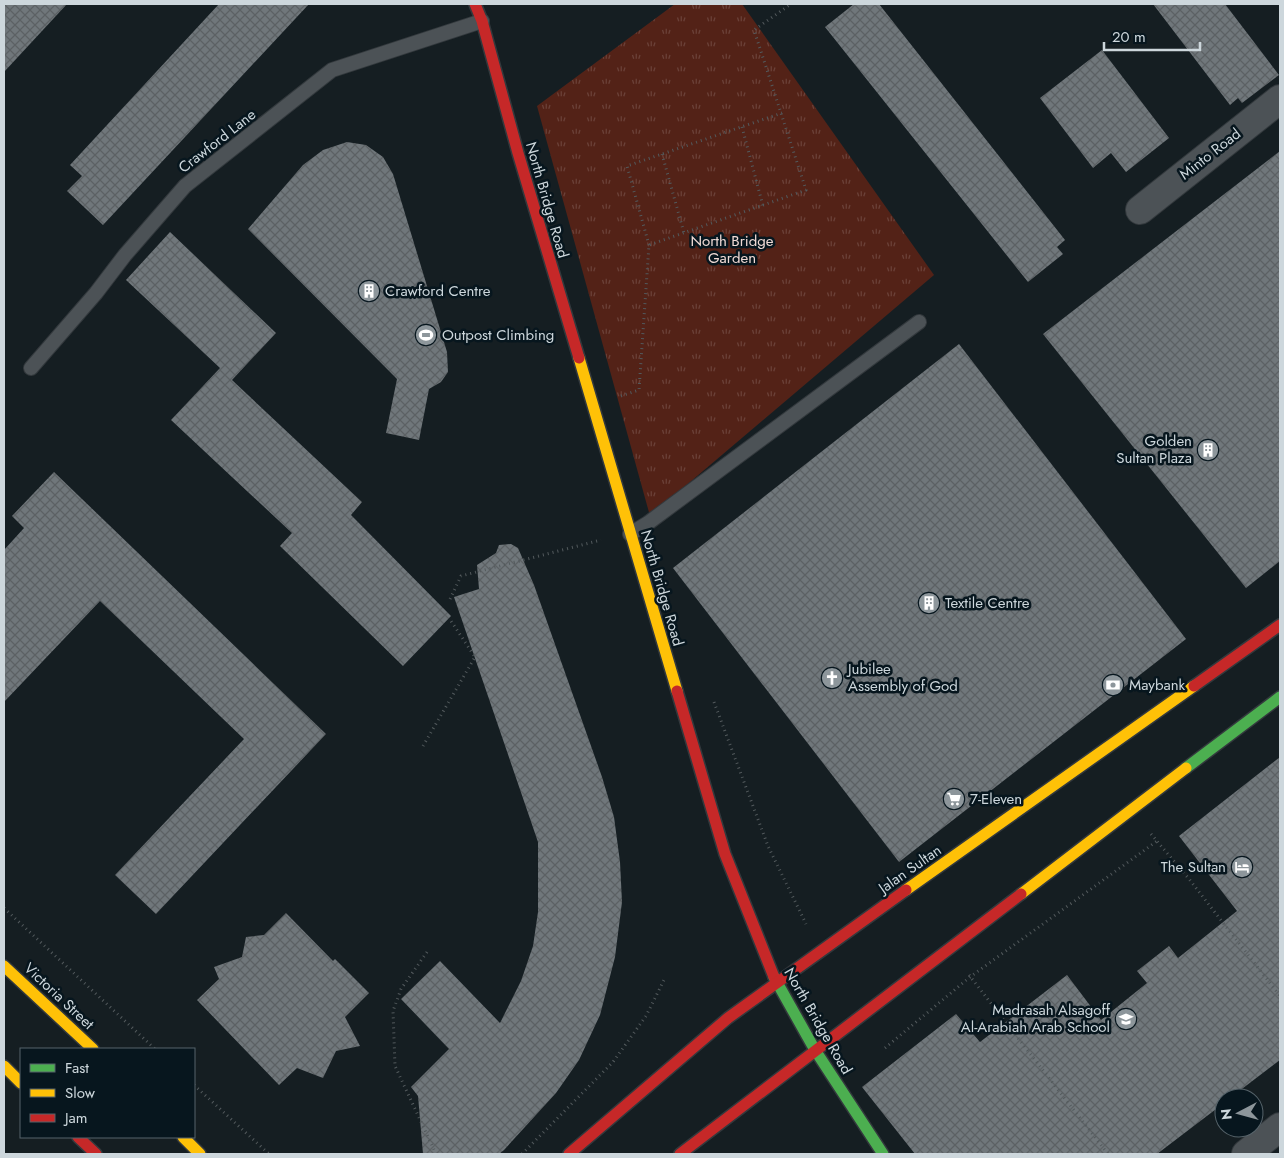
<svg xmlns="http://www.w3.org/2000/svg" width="1284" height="1158" font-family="Jost,sans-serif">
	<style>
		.park { fill: url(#park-tufts) }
		.building { fill: url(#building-cross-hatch) }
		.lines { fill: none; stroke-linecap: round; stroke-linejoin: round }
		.lane-casing { stroke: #33393d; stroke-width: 16 }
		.street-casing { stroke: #33393d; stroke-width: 30 }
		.fast-casing { stroke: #33393d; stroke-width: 14 }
		.slow-casing { stroke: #33393d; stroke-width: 14 }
		.jam-casing { stroke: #33393d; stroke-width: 14 }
		.path { stroke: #535a5d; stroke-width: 3; stroke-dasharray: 1 4; stroke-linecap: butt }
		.lane { stroke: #4c5256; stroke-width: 14 }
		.street { stroke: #4c5256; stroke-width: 28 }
		.fast { stroke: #4caf50; stroke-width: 11 }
		.slow { stroke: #ffc107; stroke-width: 11 }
		.jam { stroke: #c62828; stroke-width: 11 }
		.labels { text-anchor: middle; stroke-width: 5; stroke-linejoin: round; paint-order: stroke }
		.street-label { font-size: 15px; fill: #cdd7dc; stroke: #07161e }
		.park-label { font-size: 15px; fill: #f0dad5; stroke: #07161e }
		.poi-label { font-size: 15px; fill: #cdd7dc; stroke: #07161e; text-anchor: start }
	</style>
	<defs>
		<pattern id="park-tufts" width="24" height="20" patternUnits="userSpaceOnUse" patternTransform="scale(1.25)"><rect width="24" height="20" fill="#532217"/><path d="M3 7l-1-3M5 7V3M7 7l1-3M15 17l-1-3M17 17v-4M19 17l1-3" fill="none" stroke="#6b4138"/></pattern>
		<pattern id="building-cross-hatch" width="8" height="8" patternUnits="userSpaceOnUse" patternTransform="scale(1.25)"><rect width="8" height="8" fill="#70777b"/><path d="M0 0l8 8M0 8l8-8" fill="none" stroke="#5c6164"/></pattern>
	</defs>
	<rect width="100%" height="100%" fill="#151e22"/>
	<polygon class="park" points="675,4 742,4 934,275 650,516 537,106"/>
	<g class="building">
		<polygon points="4,4 67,4 4,72"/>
		<polygon points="219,4 309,4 103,225 67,191 82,176 70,165"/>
		<polygon points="854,4 879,4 1065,240 1057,247 1063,254 1028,282 825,27"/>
		<polygon points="1153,4 1225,4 1279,75 1242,103 1238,98 1230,105"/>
		<polygon points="1102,50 1169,138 1126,172 1111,153 1093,168 1040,98"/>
		<polygon points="347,142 366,145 383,157 393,174 447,352 448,372 441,382 429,389 419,440 386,433 397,379 248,229 303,165 323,150"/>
		<polygon points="1280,151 1280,561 1246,588 1043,334"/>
		<polygon points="170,232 276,333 232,380 362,502 351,515 451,616 403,666 280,546 292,533 171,420 220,368 126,280"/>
		<polygon points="959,344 1186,639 899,862 673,568"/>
		<polygon points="54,472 326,734 156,914 115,875 244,739 100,601 4,702 4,550 24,528 12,516"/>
		<polygon points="511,544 518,548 534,585 602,777 614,817 620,862 622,902 615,957 600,1015 579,1060 556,1093 504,1150 499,1154 423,1154 418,1096 411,1087 449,1049 401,999 440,961 500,1023 521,981 533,946 538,912 538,842 454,597 479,589 477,565 496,553 499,545"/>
		<polygon points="1280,757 1280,1060 1230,1098 1224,1098 1224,1103 1157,1154 915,1154 862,1087 956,1014 980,1042 1067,975 1101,1020 1147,983 1137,971 1169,946 1178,958 1237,911 1179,836"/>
		<polygon points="286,913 333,961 335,959 369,993 345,1017 360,1046 336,1051 323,1078 297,1068 279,1085 197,1000 219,979 214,967 242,957 246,937 264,935"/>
	</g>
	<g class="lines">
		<g class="lane-casing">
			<g id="lane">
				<polyline points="31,368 96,293 125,255 185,186 332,70 482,21"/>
				<polyline points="630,534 648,523 919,322"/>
			</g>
		</g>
		<g class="street-casing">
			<g id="street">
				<polyline points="1140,210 1280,99"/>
				<polyline points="1246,1154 1280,1127"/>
			</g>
		</g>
		<g class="fast-casing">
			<g id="fast">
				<polyline points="1186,768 1280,697"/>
				<polyline points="774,977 815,1050 883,1154"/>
			</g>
		</g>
		<g class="slow-casing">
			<g id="slow">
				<polyline points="579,358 677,691"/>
				<polyline points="906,890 1194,686"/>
				<polyline points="1021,894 1186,768"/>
				<polyline points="4,966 93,1049"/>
				<polyline points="4,1066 21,1083"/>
				<polyline points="183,1137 200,1154"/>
			</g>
		</g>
		<g class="jam-casing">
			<g id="jam">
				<polyline points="475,4 482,21 518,153 579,358"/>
				<polyline points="1194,686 1280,625"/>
				<polyline points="677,691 725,854 774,977"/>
				<polyline points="78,1137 96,1154"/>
				<polyline points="569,1154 728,1018 906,890"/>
				<polyline points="680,1154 1021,894"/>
			</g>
		</g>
		<g class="path">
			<polyline points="742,127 763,206"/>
			<polyline points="662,154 684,233"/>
			<polyline points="649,245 627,166 782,113"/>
			<polyline points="621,396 639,390 649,245 806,190 754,30 791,4"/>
			<polyline points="450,599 461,576 601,540"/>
			<polyline points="714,702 768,846 806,924"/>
			<polyline points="423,746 475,657 451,621"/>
			<polyline points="1151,834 1189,879 1280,996"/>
			<polyline points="4,908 155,1049"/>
			<polyline points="427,952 401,989 393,1011 395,1066 436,1154"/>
			<polyline points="969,975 1108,1154"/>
			<polyline points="885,1048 970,977 1157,841"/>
			<polyline points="194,1085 269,1154"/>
			<polyline points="522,1154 613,1062 646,1016 665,978"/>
		</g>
		<use href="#lane" class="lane"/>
		<use href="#street" class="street"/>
		<use href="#fast" class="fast"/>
		<use href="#slow" class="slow"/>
		<use href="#jam" class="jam"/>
	</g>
	<defs>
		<g id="building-disc" transform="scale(1.125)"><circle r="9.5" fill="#8d969b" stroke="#07161e"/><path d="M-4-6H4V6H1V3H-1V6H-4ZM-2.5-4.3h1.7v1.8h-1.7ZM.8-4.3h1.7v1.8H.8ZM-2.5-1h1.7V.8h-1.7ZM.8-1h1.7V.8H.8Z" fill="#fff"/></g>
		<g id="stadium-disc" transform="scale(1.125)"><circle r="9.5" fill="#8d969b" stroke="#07161e"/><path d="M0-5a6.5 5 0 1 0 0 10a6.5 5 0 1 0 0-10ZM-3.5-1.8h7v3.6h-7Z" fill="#fff"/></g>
		<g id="church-disc" transform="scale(1.125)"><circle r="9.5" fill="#8d969b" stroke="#07161e"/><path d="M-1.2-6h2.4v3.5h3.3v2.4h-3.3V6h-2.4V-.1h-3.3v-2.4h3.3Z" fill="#fff"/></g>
		<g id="bank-disc" transform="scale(1.125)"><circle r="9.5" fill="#8d969b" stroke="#07161e"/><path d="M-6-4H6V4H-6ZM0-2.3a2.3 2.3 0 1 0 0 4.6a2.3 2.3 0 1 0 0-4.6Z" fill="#fff"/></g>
		<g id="supermarket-disc" transform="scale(1.125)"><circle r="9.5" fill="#8d969b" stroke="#07161e"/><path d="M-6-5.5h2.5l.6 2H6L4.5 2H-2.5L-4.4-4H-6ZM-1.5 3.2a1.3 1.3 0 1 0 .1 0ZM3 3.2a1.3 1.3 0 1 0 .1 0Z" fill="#fff"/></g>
		<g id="hotel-disc" transform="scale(1.125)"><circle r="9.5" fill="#8d969b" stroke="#07161e"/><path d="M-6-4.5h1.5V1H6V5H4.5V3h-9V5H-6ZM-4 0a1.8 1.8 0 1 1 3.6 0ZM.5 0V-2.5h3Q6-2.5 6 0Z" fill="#fff"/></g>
		<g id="university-disc" transform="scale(1.125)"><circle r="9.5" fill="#8d969b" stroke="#07161e"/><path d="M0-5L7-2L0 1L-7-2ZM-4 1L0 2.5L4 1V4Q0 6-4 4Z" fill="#fff"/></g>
	</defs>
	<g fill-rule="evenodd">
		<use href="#building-disc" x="369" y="291"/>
		<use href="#stadium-disc" x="426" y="335"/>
		<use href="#building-disc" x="1208" y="450"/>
		<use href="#building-disc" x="929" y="603"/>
		<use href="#church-disc" x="832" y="678"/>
		<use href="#bank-disc" x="1113" y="685"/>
		<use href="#supermarket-disc" x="954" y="799"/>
		<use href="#hotel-disc" x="1242" y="867"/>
		<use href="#university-disc" x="1126" y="1019"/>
	</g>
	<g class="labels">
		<g class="street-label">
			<text transform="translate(217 141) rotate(-38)" y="5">Crawford Lane</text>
			<text transform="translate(1210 154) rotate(-38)" y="5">Minto Road</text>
			<text transform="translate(547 200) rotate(74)" y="5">North Bridge Road</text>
			<text transform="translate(662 588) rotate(74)" y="5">North Bridge Road</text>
			<text transform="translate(910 869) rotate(-35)" y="5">Jalan Sultan</text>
			<text transform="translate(59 996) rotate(43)" y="5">Victoria Street</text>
			<text transform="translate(818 1021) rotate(60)" y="5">North Bridge Road</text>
		</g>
		<g class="park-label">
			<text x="732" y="246">North Bridge<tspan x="732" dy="17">Garden</tspan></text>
		</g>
		<g class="poi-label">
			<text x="385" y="296">Crawford Centre</text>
			<text x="442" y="340">Outpost Climbing</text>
			<text x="1192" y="446" text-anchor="end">Golden<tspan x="1192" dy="17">Sultan Plaza</tspan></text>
			<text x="945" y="608">Textile Centre</text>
			<text x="848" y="674">Jubilee<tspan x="848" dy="17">Assembly of God</tspan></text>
			<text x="1129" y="690">Maybank</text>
			<text x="970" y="804">7-Eleven</text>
			<text x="1226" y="872" text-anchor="end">The Sultan</text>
			<text x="1110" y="1015" text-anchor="end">Madrasah Alsagoff<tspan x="1110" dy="17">Al-Arabiah Arab School</tspan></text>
		</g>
	</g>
	<rect width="1284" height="1158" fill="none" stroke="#cdd7dc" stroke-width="10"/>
	<rect x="20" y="1048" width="175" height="90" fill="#07161e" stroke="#56636a"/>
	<rect x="30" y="1064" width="25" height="8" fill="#4caf50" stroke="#56636a"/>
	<text x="65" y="1073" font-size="15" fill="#cdd7dc">Fast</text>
	<rect x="30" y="1089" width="25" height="8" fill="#ffc107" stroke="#56636a"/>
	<text x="65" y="1098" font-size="15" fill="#cdd7dc">Slow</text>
	<rect x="30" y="1114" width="25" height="8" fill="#c62828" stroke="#56636a"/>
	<text x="65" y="1123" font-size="15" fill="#cdd7dc">Jam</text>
	<g transform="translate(1239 1113) rotate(264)"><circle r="24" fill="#07161e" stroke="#56636a"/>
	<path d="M0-4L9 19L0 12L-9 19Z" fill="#8d969b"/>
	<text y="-8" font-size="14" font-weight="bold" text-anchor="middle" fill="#cdd7dc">N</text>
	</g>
	<path d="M1104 42v8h96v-8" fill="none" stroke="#cdd7dc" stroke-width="2.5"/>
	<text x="1112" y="42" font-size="15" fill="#cdd7dc" stroke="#07161e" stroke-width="4" paint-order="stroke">20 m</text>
</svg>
